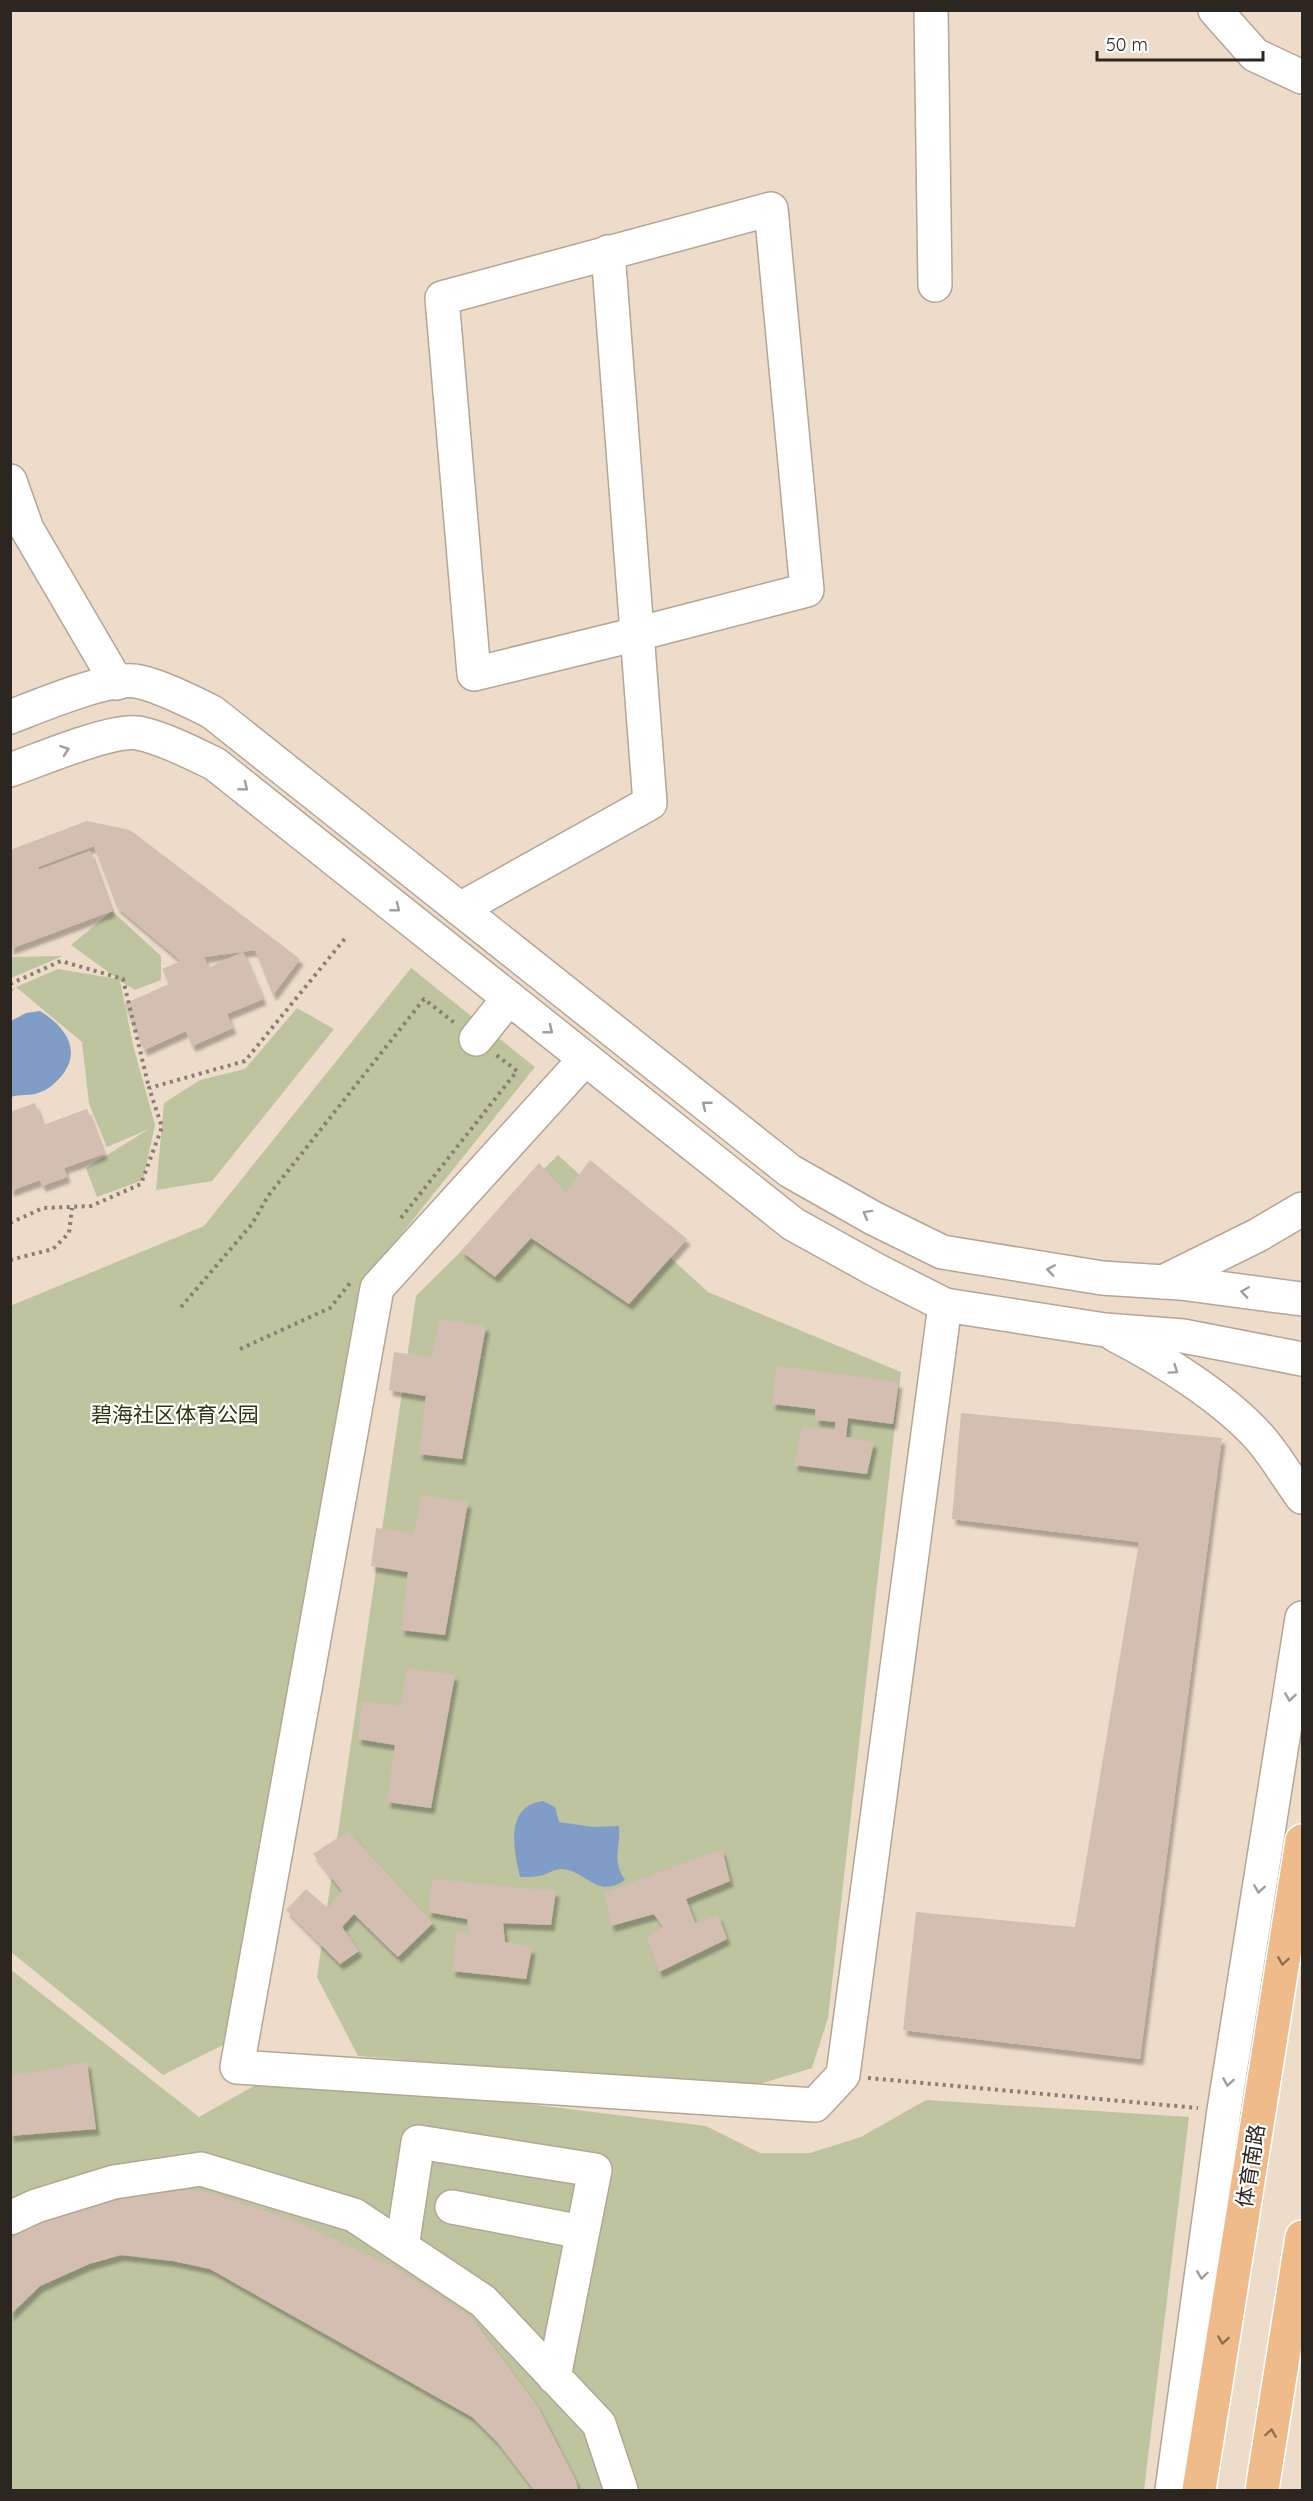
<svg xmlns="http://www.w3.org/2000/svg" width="1313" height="2501" font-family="Quicksand,'Noto Sans SC',sans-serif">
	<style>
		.green { fill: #bdc49e }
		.water { fill: #7f9dc6 }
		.building { fill: #d3beb1; filter: url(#shadow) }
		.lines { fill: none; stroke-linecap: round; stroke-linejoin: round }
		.minor-casing { stroke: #b5a594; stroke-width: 36 }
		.major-casing { stroke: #fff; stroke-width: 36 }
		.path { stroke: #8a7e73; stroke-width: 4; stroke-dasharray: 3 4.5; stroke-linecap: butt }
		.minor { stroke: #fff; stroke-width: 33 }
		.major { stroke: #f0bb8a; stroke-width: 33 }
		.oneway { stroke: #a09d9b }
		.oneway2 { stroke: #8e7055 }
		.labels { text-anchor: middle; stroke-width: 4.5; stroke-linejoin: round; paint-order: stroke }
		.park-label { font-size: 21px; fill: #31360f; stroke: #fff }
		.street-label { font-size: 21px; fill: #2c2620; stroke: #fff }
	</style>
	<defs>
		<filter id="shadow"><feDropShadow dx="3.5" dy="6" stdDeviation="1.5" flood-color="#0004"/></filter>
	</defs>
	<rect width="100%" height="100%" fill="#eddcca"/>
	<g class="green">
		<polygon points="112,911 161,956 161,980 135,990 120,981 133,1045 155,1125 143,1180 97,1197 86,1168 149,1129 107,1147 89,1104 82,1042 16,987 11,993 11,990 16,987 58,969 118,979 71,945"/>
		<polygon points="63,956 11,978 11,957"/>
		<polygon points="411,968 535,1067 367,1277 227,2043 163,2075 11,1952 10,1306 204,1226"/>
		<polygon points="297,1008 334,1029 212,1181 156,1190 164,1103 200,1080 245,1069"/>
		<polygon points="558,1155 708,1292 901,1372 828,2018 812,2068 746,2088 358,2056 317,1977 416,1296"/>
		<polygon points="10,1969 199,2117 277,2073 706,2126 760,2153 810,2153 861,2137 926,2100 1189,2117 1144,2490 11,2490"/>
	</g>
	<g class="water">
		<path d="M40 1011C68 1028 84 1054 57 1081 52 1086 45 1091 38 1093 30 1096 20 1094 11 1097V1021L26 1013Z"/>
		<path d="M543 1801 555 1807 559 1822 593 1827 619 1826C621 1849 611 1859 625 1880 596 1900 587 1870 561 1869 555 1869 549 1873 543 1875 536 1877 528 1877 520 1877 514 1851 504 1806 543 1801Z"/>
	</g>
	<g class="building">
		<polygon points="87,821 130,830 300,959 273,995 255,950 204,957 208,968 243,952 263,999 227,1014 233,1028 192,1046 186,1031 144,1050 124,1004 169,984 162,969 181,961 117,907 94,846 38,867 39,870 90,851 112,911 10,949 10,850"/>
		<polygon points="35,1103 43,1125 87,1109 104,1154 64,1168 67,1177 42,1186 40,1180 10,1191 10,1112"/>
		<polygon points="590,1160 687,1239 629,1304 531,1238 495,1277 461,1251 539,1163 566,1192"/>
		<polygon points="439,1319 486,1326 462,1459 419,1454 426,1396 389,1390 394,1352 432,1357"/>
		<polygon points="776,1366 899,1382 893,1424 848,1418 846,1437 874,1442 867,1474 794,1465 802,1426 835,1430 835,1422 816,1420 815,1409 772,1404"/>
		<polygon points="961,1413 1222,1438 1140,2059 903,2030 916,1912 1075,1927 1139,1542 952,1519"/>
		<polygon points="421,1495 468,1502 445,1635 401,1630 408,1572 371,1566 376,1528 414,1533"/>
		<polygon points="407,1668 455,1675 431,1808 387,1802 395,1745 358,1739 362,1701 401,1706"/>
		<polygon points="348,1831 433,1923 398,1957 354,1914 342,1927 359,1951 340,1964 286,1910 306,1889 328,1908 342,1891 313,1854"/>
		<polygon points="722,1849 730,1881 686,1899 695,1923 718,1915 727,1939 659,1972 647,1937 663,1927 654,1914 611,1926 604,1893"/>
		<polygon points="432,1879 556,1891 551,1925 503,1923 505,1942 532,1948 526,1979 452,1971 457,1931 469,1933 467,1919 428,1912"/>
		<polygon points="87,2062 96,2129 10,2136 10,2076"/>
		<polygon points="199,2190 291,2219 394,2267 472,2318 538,2407 576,2481 578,2490 534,2490 498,2443 472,2417 210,2269 173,2261 121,2255 89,2264 40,2286 10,2315 10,2240 61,2210 131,2193"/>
	</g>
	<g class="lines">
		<g class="minor-casing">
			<g id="minor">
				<polyline points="931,10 935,285"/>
				<polyline points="1215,10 1255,55 1302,77"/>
				<polygon points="771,209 807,590 637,634 474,674 442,298"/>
				<polyline points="10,481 27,529 117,683"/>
				<path d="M10 717C39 706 107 677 135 681 156 684 192 702 212 712L790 1171 873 1218 942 1252 1102 1278 1180 1283 1302 1299"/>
				<path d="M10 770C39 760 111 729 138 733 163 738 192 753 215 764L793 1224 876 1270 945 1305 1105 1330 1183 1336 1302 1359"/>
				<polyline points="460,909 650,803 608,252"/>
				<polyline points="476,1039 509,998"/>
				<polyline points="585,1059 377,1288 237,2067 815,2105 843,2075 945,1305"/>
				<polyline points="1163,1282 1258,1235 1302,1209"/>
				<path d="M1115 1335C1162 1359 1224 1398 1259 1437 1275 1455 1288 1478 1302 1497"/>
				<polyline points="452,2207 582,2232"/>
				<polyline points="10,2218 36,2206 114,2182 201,2169 354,2215 483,2301 599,2424 621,2490"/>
				<polyline points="402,2247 418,2142 595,2170 554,2377"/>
				<polyline points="1172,2490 1224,2110 1302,1618"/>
			</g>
		</g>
		<g class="major-casing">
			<g id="major">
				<polyline points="1199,2490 1302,1841"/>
				<polyline points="1262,2490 1302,2237"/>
			</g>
		</g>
		<g class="path">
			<polyline points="10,984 61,961 123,979 149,1088"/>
			<polyline points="401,1218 517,1071 495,1054"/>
			<polyline points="10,1223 43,1208 91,1206 141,1184 162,1127 149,1088 245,1061 347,936"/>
			<polyline points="10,1260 53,1249 69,1233 72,1208"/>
			<polyline points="181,1307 252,1224 268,1196 424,999 456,1024"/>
			<polyline points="240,1349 330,1308 350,1283"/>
			<polyline points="868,2078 1198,2108"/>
		</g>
		<use href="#minor" class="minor"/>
		<use href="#major" class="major"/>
	</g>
	<defs><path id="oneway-chevron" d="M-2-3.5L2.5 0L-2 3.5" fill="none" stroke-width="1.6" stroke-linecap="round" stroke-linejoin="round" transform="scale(1.5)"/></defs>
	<g class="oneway">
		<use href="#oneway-chevron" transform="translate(65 750) rotate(-19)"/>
		<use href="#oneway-chevron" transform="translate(244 787) rotate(39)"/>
		<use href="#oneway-chevron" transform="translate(396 908) rotate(39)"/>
		<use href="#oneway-chevron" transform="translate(549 1030) rotate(39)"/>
		<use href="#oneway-chevron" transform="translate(706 1105) rotate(-141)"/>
		<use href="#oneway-chevron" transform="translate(867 1214) rotate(-151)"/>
		<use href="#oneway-chevron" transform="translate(1051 1270) rotate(-171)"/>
		<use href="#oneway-chevron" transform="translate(1245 1292) rotate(-172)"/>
		<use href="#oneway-chevron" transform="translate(1174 1370) rotate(35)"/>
		<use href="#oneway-chevron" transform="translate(1290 1697) rotate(99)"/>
		<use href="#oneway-chevron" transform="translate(1259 1889) rotate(99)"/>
		<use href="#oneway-chevron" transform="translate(1228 2082) rotate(99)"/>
		<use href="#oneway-chevron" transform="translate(1202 2275) rotate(98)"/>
	</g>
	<g class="oneway2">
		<use href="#oneway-chevron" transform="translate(1283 1961) rotate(99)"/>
		<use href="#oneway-chevron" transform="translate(1223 2340) rotate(99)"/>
		<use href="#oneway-chevron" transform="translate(1271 2433) rotate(-81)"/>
	</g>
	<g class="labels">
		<g class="park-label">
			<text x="175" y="1422">碧海社区体育公园</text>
		</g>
		<g class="street-label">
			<text transform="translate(1251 2166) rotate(-81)" y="7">体育南路</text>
		</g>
	</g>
	<rect width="1313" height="2501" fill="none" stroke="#2c2620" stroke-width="24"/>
	<path d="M1097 51v9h166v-9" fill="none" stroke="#2c2620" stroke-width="3"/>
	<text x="1106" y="51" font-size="18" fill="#2c2620" stroke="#ffffff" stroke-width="4.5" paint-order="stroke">50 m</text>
</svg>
